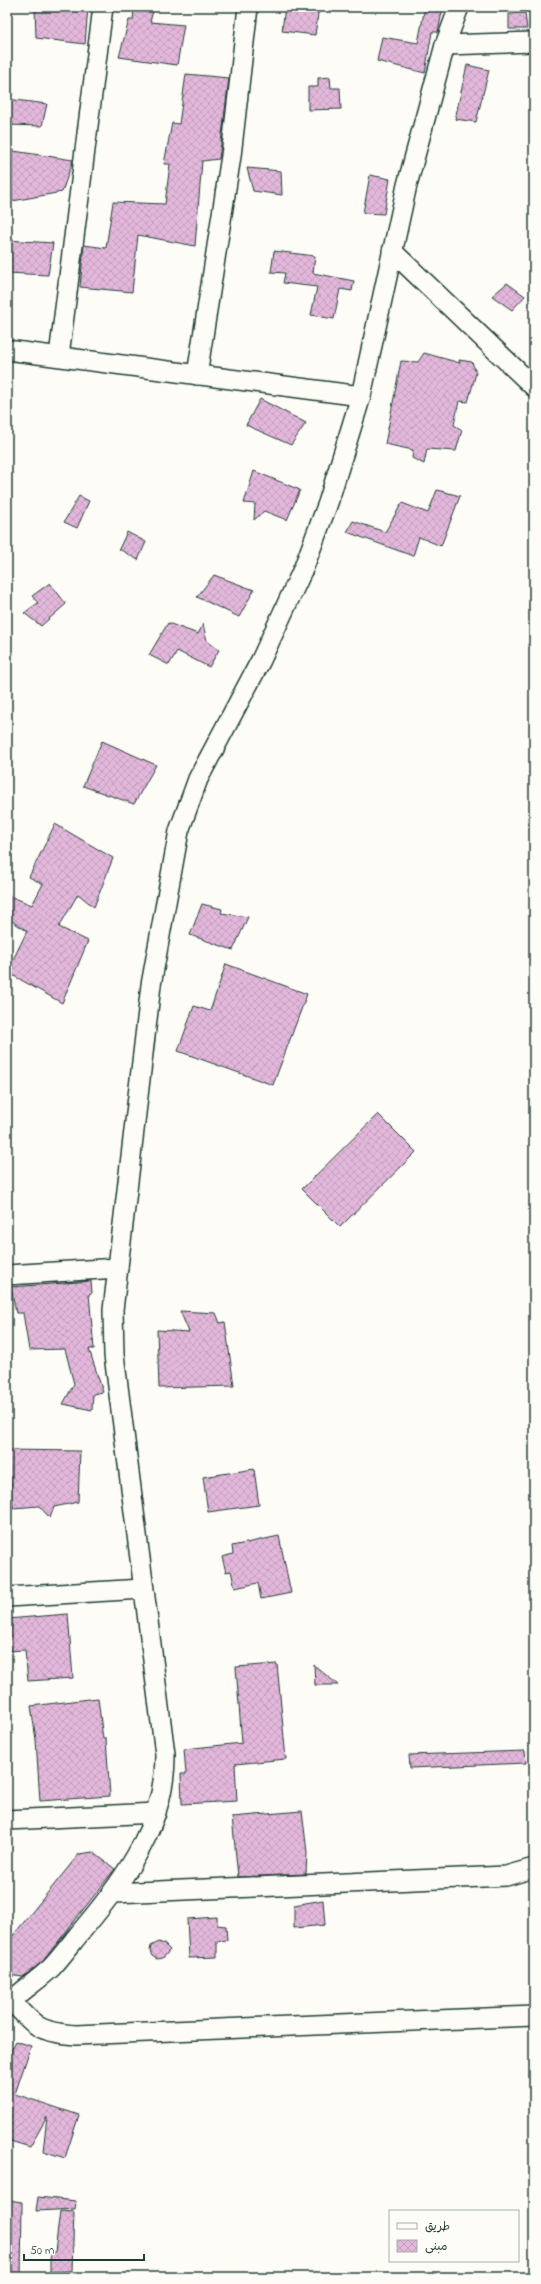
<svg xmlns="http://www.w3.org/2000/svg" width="541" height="2284" font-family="'Indie Flower','Playpen Sans Arabic',sans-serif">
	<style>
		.building { fill: url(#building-cross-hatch); stroke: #1f3d34 }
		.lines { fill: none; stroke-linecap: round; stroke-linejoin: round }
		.minor-casing { stroke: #1f3d34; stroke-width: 22 }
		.minor { stroke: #fdfcf7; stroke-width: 19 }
	</style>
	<defs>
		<pattern id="building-cross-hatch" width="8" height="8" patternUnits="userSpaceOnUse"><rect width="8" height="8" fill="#e3b7db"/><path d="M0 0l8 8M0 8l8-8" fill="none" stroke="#c29ebd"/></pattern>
	</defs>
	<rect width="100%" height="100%" fill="#fdfcf7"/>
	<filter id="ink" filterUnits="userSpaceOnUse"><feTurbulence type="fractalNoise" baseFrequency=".025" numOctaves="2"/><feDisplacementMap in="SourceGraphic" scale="8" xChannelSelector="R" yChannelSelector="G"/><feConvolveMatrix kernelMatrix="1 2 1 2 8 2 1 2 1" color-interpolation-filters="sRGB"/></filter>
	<g filter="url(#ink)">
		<g class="building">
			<polygon points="35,7 88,7 85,44 36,38"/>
			<polygon points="134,7 154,7 150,22 184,25 177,65 119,57 129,20 133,20"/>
			<polygon points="285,7 319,7 315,35 282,31"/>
			<polygon points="425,7 443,7 438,32 432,32 425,73 377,61 382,37 418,43"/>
			<polygon points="525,13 527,29 509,29 509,14"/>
			<polygon points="467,65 489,70 476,122 455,119"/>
			<polygon points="186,74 229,78 219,159 202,161 195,246 138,235 132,292 80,287 84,245 106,248 113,202 165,204 170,164 164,164 172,123 179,124"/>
			<polygon points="330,77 331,88 340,88 341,109 308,110 308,87 318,87 318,78"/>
			<polygon points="7,99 47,104 42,126 7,125"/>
			<polygon points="7,150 73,160 62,192 7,202"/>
			<polygon points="247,168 281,171 282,195 253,191"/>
			<polygon points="370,175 390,179 384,214 363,213"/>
			<polygon points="7,240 53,243 48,275 7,273"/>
			<polygon points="274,251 315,256 313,273 354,281 352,291 340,289 334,319 311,315 317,287 283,283 285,273 271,272"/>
			<polygon points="507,283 525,296 512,310 492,296"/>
			<polygon points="424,353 460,363 459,360 472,362 476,373 468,402 459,401 454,425 462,430 456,451 427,449 424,464 412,458 413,450 385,444 401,361 418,362"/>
			<polygon points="260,399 306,423 291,445 246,425"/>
			<polygon points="254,471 300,490 287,520 264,511 254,520 255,504 244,503"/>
			<polygon points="437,490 460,496 441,546 419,537 413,556 347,532 353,521 385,532 402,503 428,513"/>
			<polygon points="79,496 89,501 77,528 64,522"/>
			<polygon points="127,532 146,542 138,560 119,549"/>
			<polygon points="214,575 254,590 239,617 197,597"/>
			<polygon points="50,583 66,604 41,626 24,613 38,603 32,596"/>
			<polygon points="168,623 198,634 203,624 207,641 219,650 209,667 177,651 169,665 149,655"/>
			<polygon points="102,741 156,765 134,804 83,786"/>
			<polygon points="55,824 113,858 94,907 78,894 59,927 88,941 62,1003 7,972 27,931 7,918 7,895 32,905 43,884 29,877"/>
			<polygon points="202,904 222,909 221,913 248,917 233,950 190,935"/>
			<polygon points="226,964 307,994 273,1085 178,1051 194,1006 210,1011"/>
			<polygon points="378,1114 416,1152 340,1227 302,1189"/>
			<polygon points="91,1281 92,1293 89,1294 94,1349 89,1349 103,1392 93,1394 92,1410 63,1404 74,1384 65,1349 29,1350 23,1313 16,1313 11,1287"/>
			<polygon points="180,1311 216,1313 220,1323 225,1322 234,1386 159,1388 157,1330 189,1332"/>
			<polygon points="7,1450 80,1451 78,1502 54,1507 50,1518 39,1506 13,1508"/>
			<polygon points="254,1469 259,1505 208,1512 203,1477"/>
			<polygon points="279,1536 291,1593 261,1599 258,1583 235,1588 231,1571 226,1572 222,1557 233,1554 232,1546"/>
			<polygon points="68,1614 73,1678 28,1681 25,1650 7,1651 7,1619"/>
			<polygon points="277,1664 286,1759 235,1764 237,1801 182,1804 181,1774 186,1774 184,1749 242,1743 236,1667"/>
			<polygon points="314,1665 338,1685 315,1685"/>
			<polygon points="98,1698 103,1739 106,1739 110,1796 40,1801 36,1740 31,1706"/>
			<polygon points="525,1751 526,1763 410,1768 409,1755"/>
			<polygon points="302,1811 307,1852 306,1874 238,1877 232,1817"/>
			<polygon points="93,1852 115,1869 43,1961 23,1977 7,1975 7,1943 79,1854"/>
			<polygon points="323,1900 325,1925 294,1928 294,1905"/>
			<polygon points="217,1917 217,1925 226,1926 227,1940 217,1941 217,1957 189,1958 187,1919"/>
			<polygon points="159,1942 164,1944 170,1950 163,1958 157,1959 152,1956 150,1951 151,1946"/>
			<polygon points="16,2041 31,2046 15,2094 79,2115 65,2158 43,2151 47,2117 30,2147 7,2140 7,2059"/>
			<polygon points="38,2197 76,2201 75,2209 36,2211"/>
			<polygon points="9,2200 22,2202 21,2277 7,2277"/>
			<polygon points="60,2211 74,2212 72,2271 50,2272 50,2259 52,2252 55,2252"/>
		</g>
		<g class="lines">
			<g class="minor-casing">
				<g id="minor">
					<polyline points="445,45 534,42"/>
					<polyline points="392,251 534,387"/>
					<polyline points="7,350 361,396"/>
					<polyline points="59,356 103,7"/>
					<polyline points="197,375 231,156 248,7"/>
					<polyline points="7,1275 118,1268"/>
					<polyline points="7,1597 143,1589"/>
					<polyline points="7,1820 156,1813"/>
					<polyline points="114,1893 506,1876 534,1868"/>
					<path d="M11 2000C35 2027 39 2032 76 2035L534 2016"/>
					<path d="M7 2005C21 1991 37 1981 51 1968 63 1955 73 1941 84 1928 126 1878 166 1822 165 1754L114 1355 113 1310 151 985 179 831 198 779 261 660 304 567 328 503 361 396 407 185 445 45 459 7"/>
				</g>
			</g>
			<use href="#minor" class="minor"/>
		</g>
	</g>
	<rect width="541" height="2284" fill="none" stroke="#fdfcf7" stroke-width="24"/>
	<rect x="12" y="12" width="517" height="2260" fill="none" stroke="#1f3d34" stroke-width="1.5" filter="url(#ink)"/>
	<rect x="389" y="2210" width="130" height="52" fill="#fdfcf7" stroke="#a4b0a9"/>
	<rect x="397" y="2223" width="20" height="6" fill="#fdfcf7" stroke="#a4b0a9"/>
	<text x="425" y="2230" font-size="12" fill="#1f3d34">طريق</text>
	<rect x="397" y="2240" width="20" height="12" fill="url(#building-cross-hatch)" stroke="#a4b0a9"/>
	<text x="425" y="2250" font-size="12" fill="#1f3d34">مبنى</text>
	<path d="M24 2254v6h120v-6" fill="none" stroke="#1f3d34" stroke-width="2"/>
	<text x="30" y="2254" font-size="12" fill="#1f3d34" stroke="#fdfcf7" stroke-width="3" paint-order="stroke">50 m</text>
</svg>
